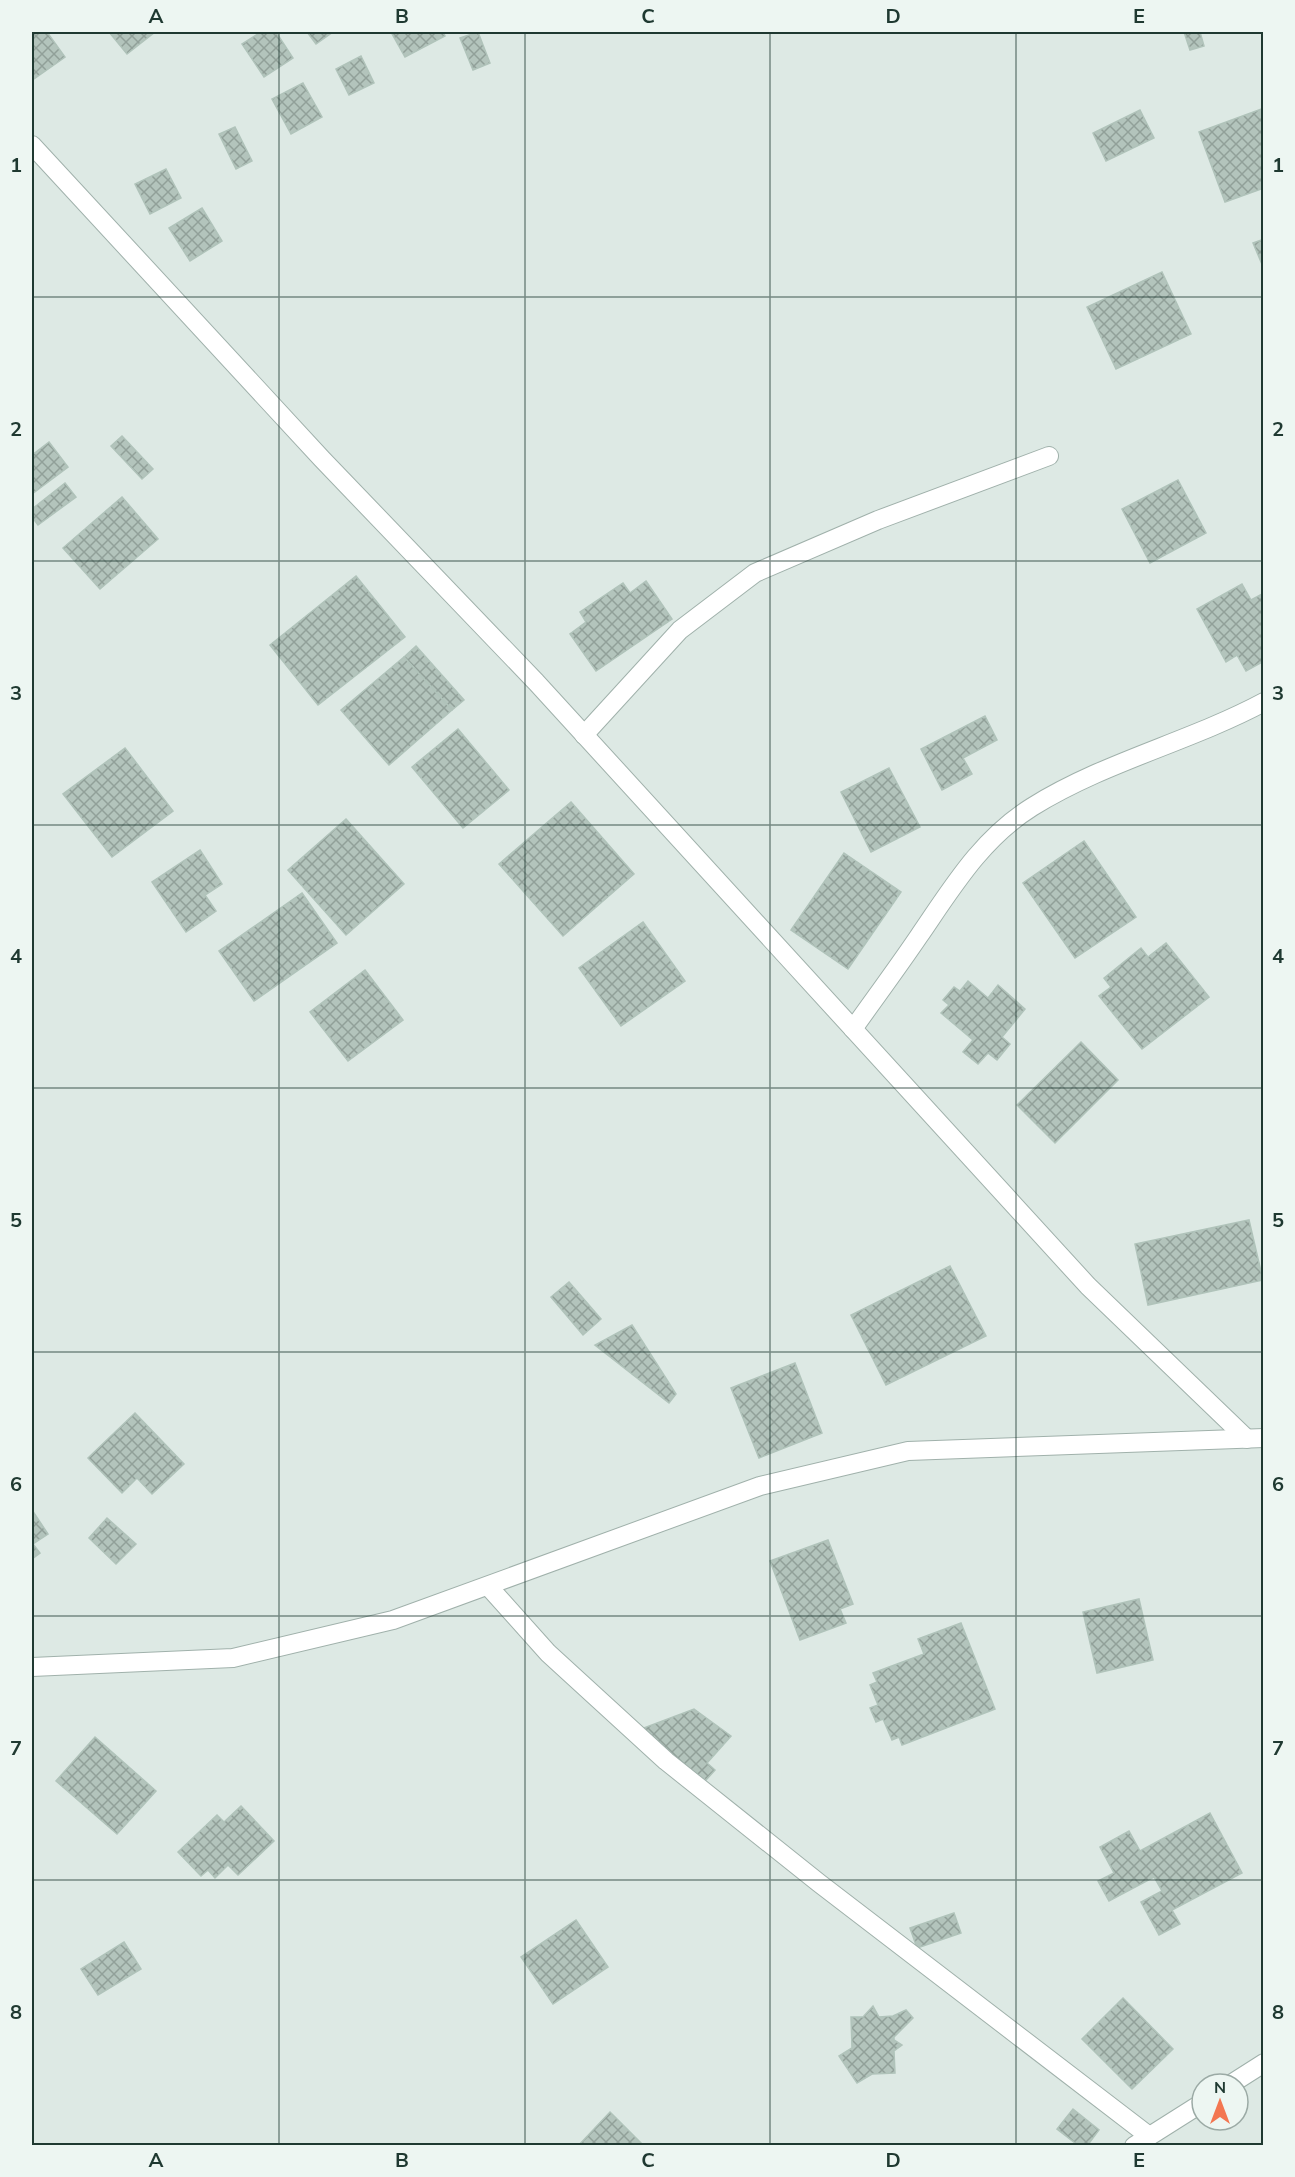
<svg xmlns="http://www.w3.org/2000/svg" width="1295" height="2177" font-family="Mulish,sans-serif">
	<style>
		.building { fill: url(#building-cross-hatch); stroke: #b0c3ba; stroke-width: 1.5 }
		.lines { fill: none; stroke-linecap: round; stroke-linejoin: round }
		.minor-casing { stroke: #a0b1ab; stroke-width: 20 }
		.minor { stroke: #fff; stroke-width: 18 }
		.grid { fill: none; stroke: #1f3931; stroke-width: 1.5; stroke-opacity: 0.55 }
		.neatline { fill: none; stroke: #1f3931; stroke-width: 2 }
		.grid-label { font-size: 20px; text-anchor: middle; font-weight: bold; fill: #1f3931 }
	</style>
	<defs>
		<pattern id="building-cross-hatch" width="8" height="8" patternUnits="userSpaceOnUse" patternTransform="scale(1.5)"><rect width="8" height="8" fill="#b3c4bc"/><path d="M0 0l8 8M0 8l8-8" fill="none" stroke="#91a099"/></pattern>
	</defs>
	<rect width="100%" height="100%" fill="#dde9e4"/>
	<g class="building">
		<polygon points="32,32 47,32 65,57 34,79 32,75"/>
		<polygon points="109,32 155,32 127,54"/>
		<polygon points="261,32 276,32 293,58 264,77 242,44"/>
		<polygon points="307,32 333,32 316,44"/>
		<polygon points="391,32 443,32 445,36 405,57"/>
		<polygon points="478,32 490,63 473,70 460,38"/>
		<polygon points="1184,32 1200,32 1204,46 1190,50"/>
		<polygon points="361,56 374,83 349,95 336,69"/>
		<polygon points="303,83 322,117 291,134 272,99"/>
		<polygon points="1264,108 1264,188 1225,202 1199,132"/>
		<polygon points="1140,110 1154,138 1106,161 1093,133"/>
		<polygon points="235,127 252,161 236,169 219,134"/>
		<polygon points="166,169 181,198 150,214 135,184"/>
		<polygon points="202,208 222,241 190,261 169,228"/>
		<polygon points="1264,239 1264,269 1253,243"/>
		<polygon points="1162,272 1191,334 1116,369 1087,307"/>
		<polygon points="122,436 153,469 142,479 111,446"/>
		<polygon points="49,442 68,467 32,494 32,455"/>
		<polygon points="1178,480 1206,533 1150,563 1122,509"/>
		<polygon points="65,483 76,497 38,525 32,517 32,509"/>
		<polygon points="122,497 158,539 100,589 63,548"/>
		<polygon points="356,576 405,637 318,705 270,645"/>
		<polygon points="646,581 672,619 596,671 570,634 586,622 580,612 623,583 630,593"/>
		<polygon points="1242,584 1251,600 1264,593 1264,661 1246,671 1237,655 1226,662 1197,609"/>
		<polygon points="416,646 464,700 452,710 404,657"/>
		<polygon points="404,657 452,710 389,765 341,710"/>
		<polygon points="985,716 997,740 963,758 972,774 942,790 921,749"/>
		<polygon points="458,729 509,790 463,828 412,767"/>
		<polygon points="125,748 173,811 112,857 63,794"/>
		<polygon points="889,768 920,827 871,852 841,792"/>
		<polygon points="571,802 634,874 563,936 499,864"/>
		<polygon points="346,819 404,884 346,935 288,870"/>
		<polygon points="1084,841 1136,917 1075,958 1023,883"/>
		<polygon points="200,850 222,884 205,895 216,911 186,932 152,882"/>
		<polygon points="844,853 901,892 848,969 791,930"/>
		<polygon points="302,893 337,943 254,1001 219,951"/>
		<polygon points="643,922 685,981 621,1026 579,968"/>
		<polygon points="1166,943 1209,997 1142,1049 1099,996 1111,987 1104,978 1141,948 1148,957"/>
		<polygon points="365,970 403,1020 348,1061 310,1012"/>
		<polygon points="968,981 988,998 998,985 1025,1009 1002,1037 1010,1044 997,1060 988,1053 978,1064 963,1052 973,1040 941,1013 949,1005 943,1000 954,987 960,991"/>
		<polygon points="1081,1042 1118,1080 1055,1143 1017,1105"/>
		<polygon points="1249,1220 1263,1280 1148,1305 1135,1244"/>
		<polygon points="950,1266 986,1336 886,1385 851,1315"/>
		<polygon points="569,1282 601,1319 583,1335 551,1297"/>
		<polygon points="632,1325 676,1394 669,1403 595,1345"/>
		<polygon points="795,1363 822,1433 759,1458 731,1388"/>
		<polygon points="135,1413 184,1464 152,1494 137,1478 122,1493 88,1458"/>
		<polygon points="32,1510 48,1534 33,1544 40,1553 32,1559"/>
		<polygon points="107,1518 136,1544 116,1564 89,1538"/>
		<polygon points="828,1540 853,1604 840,1609 846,1623 800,1640 770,1561"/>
		<polygon points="1139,1599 1153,1660 1097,1673 1083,1612"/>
		<polygon points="961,1623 995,1709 902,1745 899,1737 892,1740 883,1719 876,1722 870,1708 878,1705 870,1685 877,1682 873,1673 924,1654 918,1639"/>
		<polygon points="694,1709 731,1736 707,1763 715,1770 706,1780 636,1731"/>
		<polygon points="95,1737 156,1791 117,1834 56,1781"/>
		<polygon points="241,1806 274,1841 238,1875 228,1865 215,1878 208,1870 201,1876 178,1852 217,1815 224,1822"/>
		<polygon points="1210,1813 1242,1873 1172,1910 1180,1924 1159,1935 1141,1902 1162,1891 1154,1877 1109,1901 1098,1881 1114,1873 1100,1847 1129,1831 1140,1851"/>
		<polygon points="954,1913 961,1933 917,1948 910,1928"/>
		<polygon points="576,1920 608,1967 553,2004 521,1957"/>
		<polygon points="124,1942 141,1969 98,1995 81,1969"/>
		<polygon points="1123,1998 1173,2049 1132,2089 1082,2039"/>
		<polygon points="873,2006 879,2017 893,2016 906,2010 913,2018 894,2037 894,2040 902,2045 894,2051 895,2073 872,2074 857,2083 839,2056 852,2048 851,2017 863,2017"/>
		<polygon points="1073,2109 1099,2130 1087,2146 1079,2146 1057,2129"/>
		<polygon points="610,2112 644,2146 578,2146"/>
	</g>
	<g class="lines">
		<g class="minor-casing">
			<g id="minor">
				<polyline points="32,145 322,459 536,682 1088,1286 1247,1439"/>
				<polyline points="584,735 680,630 755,573 878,520 1049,456"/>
				<path d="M853 1029C875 998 898 967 919 936 952 888 981 839 1032 807 1104 762 1189 742 1264 702"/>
				<polyline points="488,1586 548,1653 666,1761 819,1883 1149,2136"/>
				<polyline points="32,1667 233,1658 393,1620 760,1486 908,1451 1264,1438"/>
				<polyline points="1231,2084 1264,2063"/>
				<polyline points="1134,2146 1202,2103"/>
			</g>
		</g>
		<use href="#minor" class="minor"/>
	</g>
	<path class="grid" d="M279 32V2146M525 32V2146M770 32V2146M1016 32V2146M32 297H1264M32 561H1264M32 825H1264M32 1088H1264M32 1352H1264M32 1616H1264M32 1880H1264"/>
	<rect width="1295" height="2177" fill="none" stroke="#edf6f2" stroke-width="66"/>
	<g transform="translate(1220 2102)"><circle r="28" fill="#edf6f2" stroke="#9baaa5" stroke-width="1.5"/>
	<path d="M0-4.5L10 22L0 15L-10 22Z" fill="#f37651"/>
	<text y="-9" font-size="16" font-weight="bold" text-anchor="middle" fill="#1f3931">N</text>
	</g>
	<rect x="33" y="33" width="1229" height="2111" class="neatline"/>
	<g class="grid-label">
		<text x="156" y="23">A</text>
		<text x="402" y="23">B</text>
		<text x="648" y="23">C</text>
		<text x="893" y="23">D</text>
		<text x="1139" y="23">E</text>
		<text x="16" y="172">1</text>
		<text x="1278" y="172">1</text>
		<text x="16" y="436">2</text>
		<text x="1278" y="436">2</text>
		<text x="16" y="700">3</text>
		<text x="1278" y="700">3</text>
		<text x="16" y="963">4</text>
		<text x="1278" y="963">4</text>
		<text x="16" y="1227">5</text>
		<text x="1278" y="1227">5</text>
		<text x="16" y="1491">6</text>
		<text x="1278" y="1491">6</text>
		<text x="16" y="1755">7</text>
		<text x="1278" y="1755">7</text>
		<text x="16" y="2019">8</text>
		<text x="1278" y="2019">8</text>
		<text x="156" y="2167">A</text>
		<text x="402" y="2167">B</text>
		<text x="648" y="2167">C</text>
		<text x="893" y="2167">D</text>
		<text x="1139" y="2167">E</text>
	</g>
</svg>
